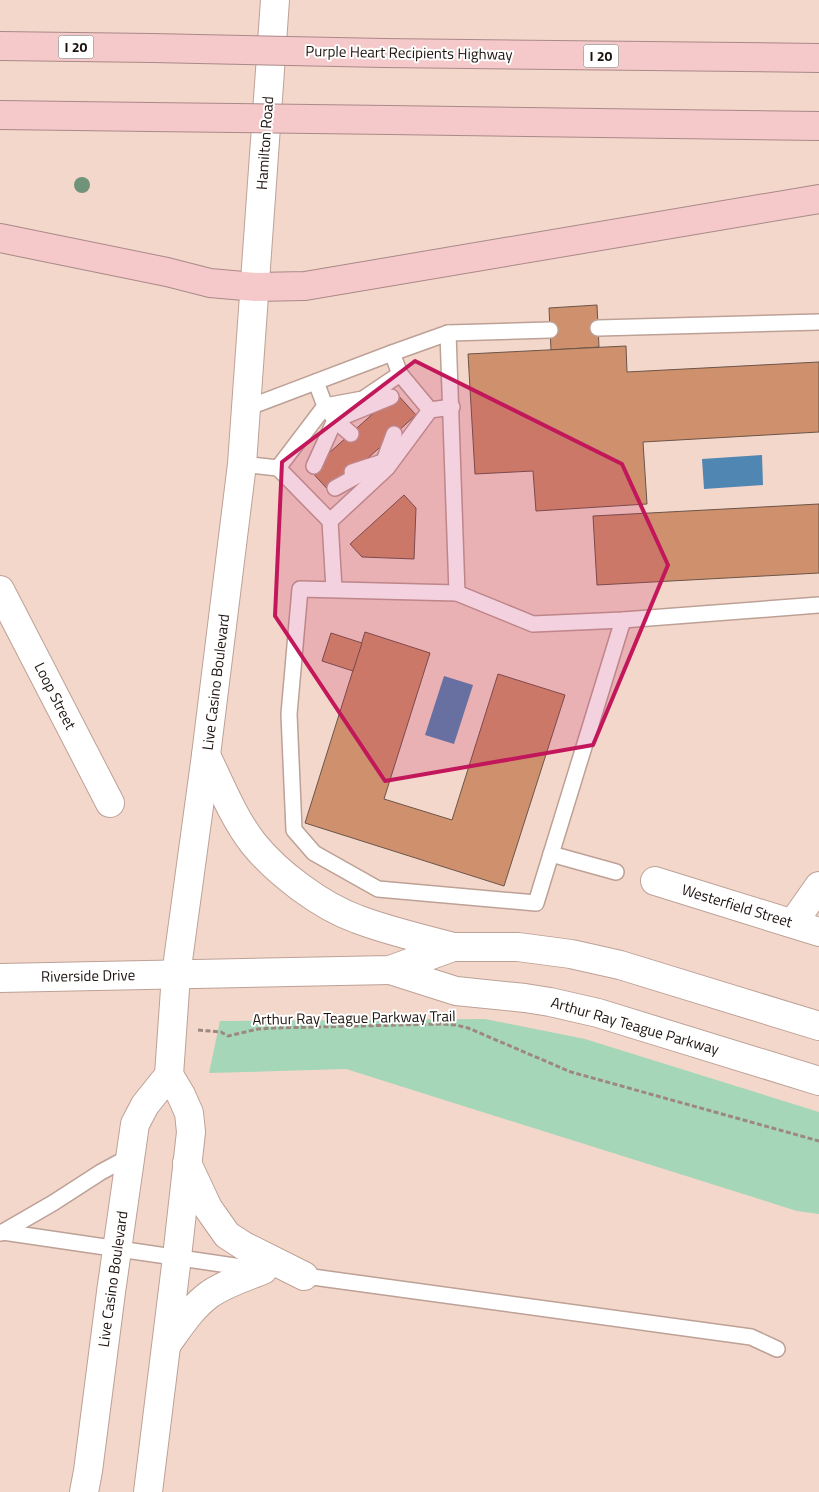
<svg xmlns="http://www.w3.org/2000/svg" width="819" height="1492" font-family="'Titillium Web',sans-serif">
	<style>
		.green { fill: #a6d6b8 }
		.water { fill: #5086b2 }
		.building { fill: #ce906d; stroke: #6c5548 }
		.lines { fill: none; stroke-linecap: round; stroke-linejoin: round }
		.lane-casing { stroke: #bda196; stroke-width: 18 }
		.street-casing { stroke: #bda196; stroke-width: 30 }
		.secondary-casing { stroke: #bda196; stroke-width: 30 }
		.highway-casing { stroke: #a98988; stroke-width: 30 }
		.path { stroke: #9d887f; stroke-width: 3; stroke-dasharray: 5 2.5; stroke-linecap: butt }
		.lane { stroke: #fff; stroke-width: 15 }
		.street { stroke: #fff; stroke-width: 28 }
		.secondary { stroke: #fff; stroke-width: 28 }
		.highway { stroke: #f5c8c9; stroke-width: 28 }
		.highway-bridge-casing { stroke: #a98988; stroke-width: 30; stroke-linecap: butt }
		.highway-bridge { stroke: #f5c8c9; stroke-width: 28 }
		.tree { fill: #71937a }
		.marked { fill: #c2185b; fill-opacity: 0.2; stroke: #c2185b; stroke-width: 4; stroke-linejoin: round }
		.labels { text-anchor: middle; stroke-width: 4; stroke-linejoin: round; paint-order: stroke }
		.shield { fill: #fff; stroke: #615a57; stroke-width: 1 }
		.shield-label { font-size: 14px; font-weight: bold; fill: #1d130f }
		.street-label { font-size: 15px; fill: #1d130f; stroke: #fff }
	</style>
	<rect width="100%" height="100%" fill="#f4d7cb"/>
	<polygon class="green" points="485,1019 585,1039 819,1112 819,1214 797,1211 346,1069 209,1073 220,1021"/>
	<g class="water">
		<polygon points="762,455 763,485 704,489 702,459"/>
		<polygon points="444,676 473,685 454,744 425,735"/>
	</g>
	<g class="building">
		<polygon points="597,305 599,347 551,350 549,308"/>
		<polygon points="626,346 627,372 819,362 819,432 643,442 647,504 536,511 533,471 475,474 468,354"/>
		<polygon points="396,393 416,415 330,492 310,470"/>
		<polygon points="404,495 416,508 414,559 362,557 350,544"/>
		<polygon points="819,504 819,573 597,585 593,516"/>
		<polygon points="365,632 430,653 384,799 452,820 498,674 565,695 504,886 305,823"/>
		<polygon points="331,633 362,643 353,671 322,661"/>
	</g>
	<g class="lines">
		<g class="lane-casing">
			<g id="lane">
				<polyline points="598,328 819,322"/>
				<polyline points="448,333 550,330"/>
				<polyline points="400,374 430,410"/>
				<polyline points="247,408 392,353 448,333 457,593 533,624 623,620 819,605"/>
				<polyline points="335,420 391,397"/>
				<polyline points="335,420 351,434"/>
				<polyline points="384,461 394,434"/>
				<polyline points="242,464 278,468 330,521 387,468 430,410 452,407"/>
				<polyline points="314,466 335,420 325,406 363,399 400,374 392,353"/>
				<polyline points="278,468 325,406 316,382"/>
				<polyline points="352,472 383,462 389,453"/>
				<polyline points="335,488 364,472"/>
				<polyline points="330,521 334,589"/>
				<polyline points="457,593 300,589 289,714 294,830 314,853 378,889 536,903 623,620"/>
				<polyline points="551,854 616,872"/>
				<polyline points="3,1232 255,1269"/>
				<polyline points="1,1233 53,1203 101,1172 131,1156"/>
				<polyline points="298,1275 751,1337 777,1349"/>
			</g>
		</g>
		<g class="street-casing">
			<g id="street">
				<polyline points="0,590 110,803"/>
				<polyline points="655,881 819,932"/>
				<polyline points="793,923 819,886"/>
				<polyline points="187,1163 208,1208 227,1235 244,1246 304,1276"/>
				<path d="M167 1344C180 1326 192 1307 210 1294 226 1283 246 1277 263 1270"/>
				<polyline points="84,1492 88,1471 111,1292 135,1124 145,1105 169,1075 176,975"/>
				<polyline points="148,1492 177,1257 191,1132 189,1113 181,1095 169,1075"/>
			</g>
		</g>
		<g class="secondary-casing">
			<g id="secondary">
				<path d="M206 755C220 784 233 817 253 843 277 873 321 906 357 919 388 931 421 938 453 947"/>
				<polyline points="390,970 456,991 525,998 550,1002 598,1013 819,1081"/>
				<polyline points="176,975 206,755 242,464 275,0"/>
				<polyline points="0,978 390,970 453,947 518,947 571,954 620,965 819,1026"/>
			</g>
		</g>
		<g class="highway-casing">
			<g id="highway">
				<polyline points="0,46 152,48"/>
				<polyline points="384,53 819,58"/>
				<polyline points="0,115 150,117"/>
				<polyline points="389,120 819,126"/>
				<polyline points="0,238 167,272 210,283 256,287 305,286 819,199"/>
			</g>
		</g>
		<polyline class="path" points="198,1030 221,1032 228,1036 258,1029 274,1028 442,1024 456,1025 468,1028 571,1072 819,1141"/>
		<use href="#lane" class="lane"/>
		<use href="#street" class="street"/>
		<use href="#secondary" class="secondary"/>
		<use href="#highway" class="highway"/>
		<g class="highway-bridge-casing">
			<g id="highway-bridge">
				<polyline points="152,48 384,53"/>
				<polyline points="150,117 389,120"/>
			</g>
		</g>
		<use href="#highway-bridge" class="highway-bridge"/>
	</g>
	<circle class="tree" cx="82" cy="185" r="8"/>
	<path class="marked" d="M415 361 622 464 668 565 593 745 385 781 275 616 282 462Z"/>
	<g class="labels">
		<g class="shield">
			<rect x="58.5" y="35.5" width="35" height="23" rx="4"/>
			<rect x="583.5" y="44.5" width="35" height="23" rx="4"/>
		</g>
		<g class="shield-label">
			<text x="76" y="52">I 20</text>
			<text x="601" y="61">I 20</text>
		</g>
		<g class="street-label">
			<text transform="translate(409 53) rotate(1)" y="5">Purple Heart Recipients Highway</text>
			<text transform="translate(265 143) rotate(-86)" y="5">Hamilton Road</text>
			<text transform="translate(216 682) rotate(-83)" y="5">Live Casino Boulevard</text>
			<text transform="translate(55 696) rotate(63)" y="5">Loop Street</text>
			<text transform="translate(737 906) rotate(17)" y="5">Westerfield Street</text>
			<text transform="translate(88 976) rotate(-1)" y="5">Riverside Drive</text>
			<text transform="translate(354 1018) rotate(-1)" y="5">Arthur Ray Teague Parkway Trail</text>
			<text transform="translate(635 1026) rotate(16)" y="5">Arthur Ray Teague Parkway</text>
			<text transform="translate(113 1279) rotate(-82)" y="5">Live Casino Boulevard</text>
		</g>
	</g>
</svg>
